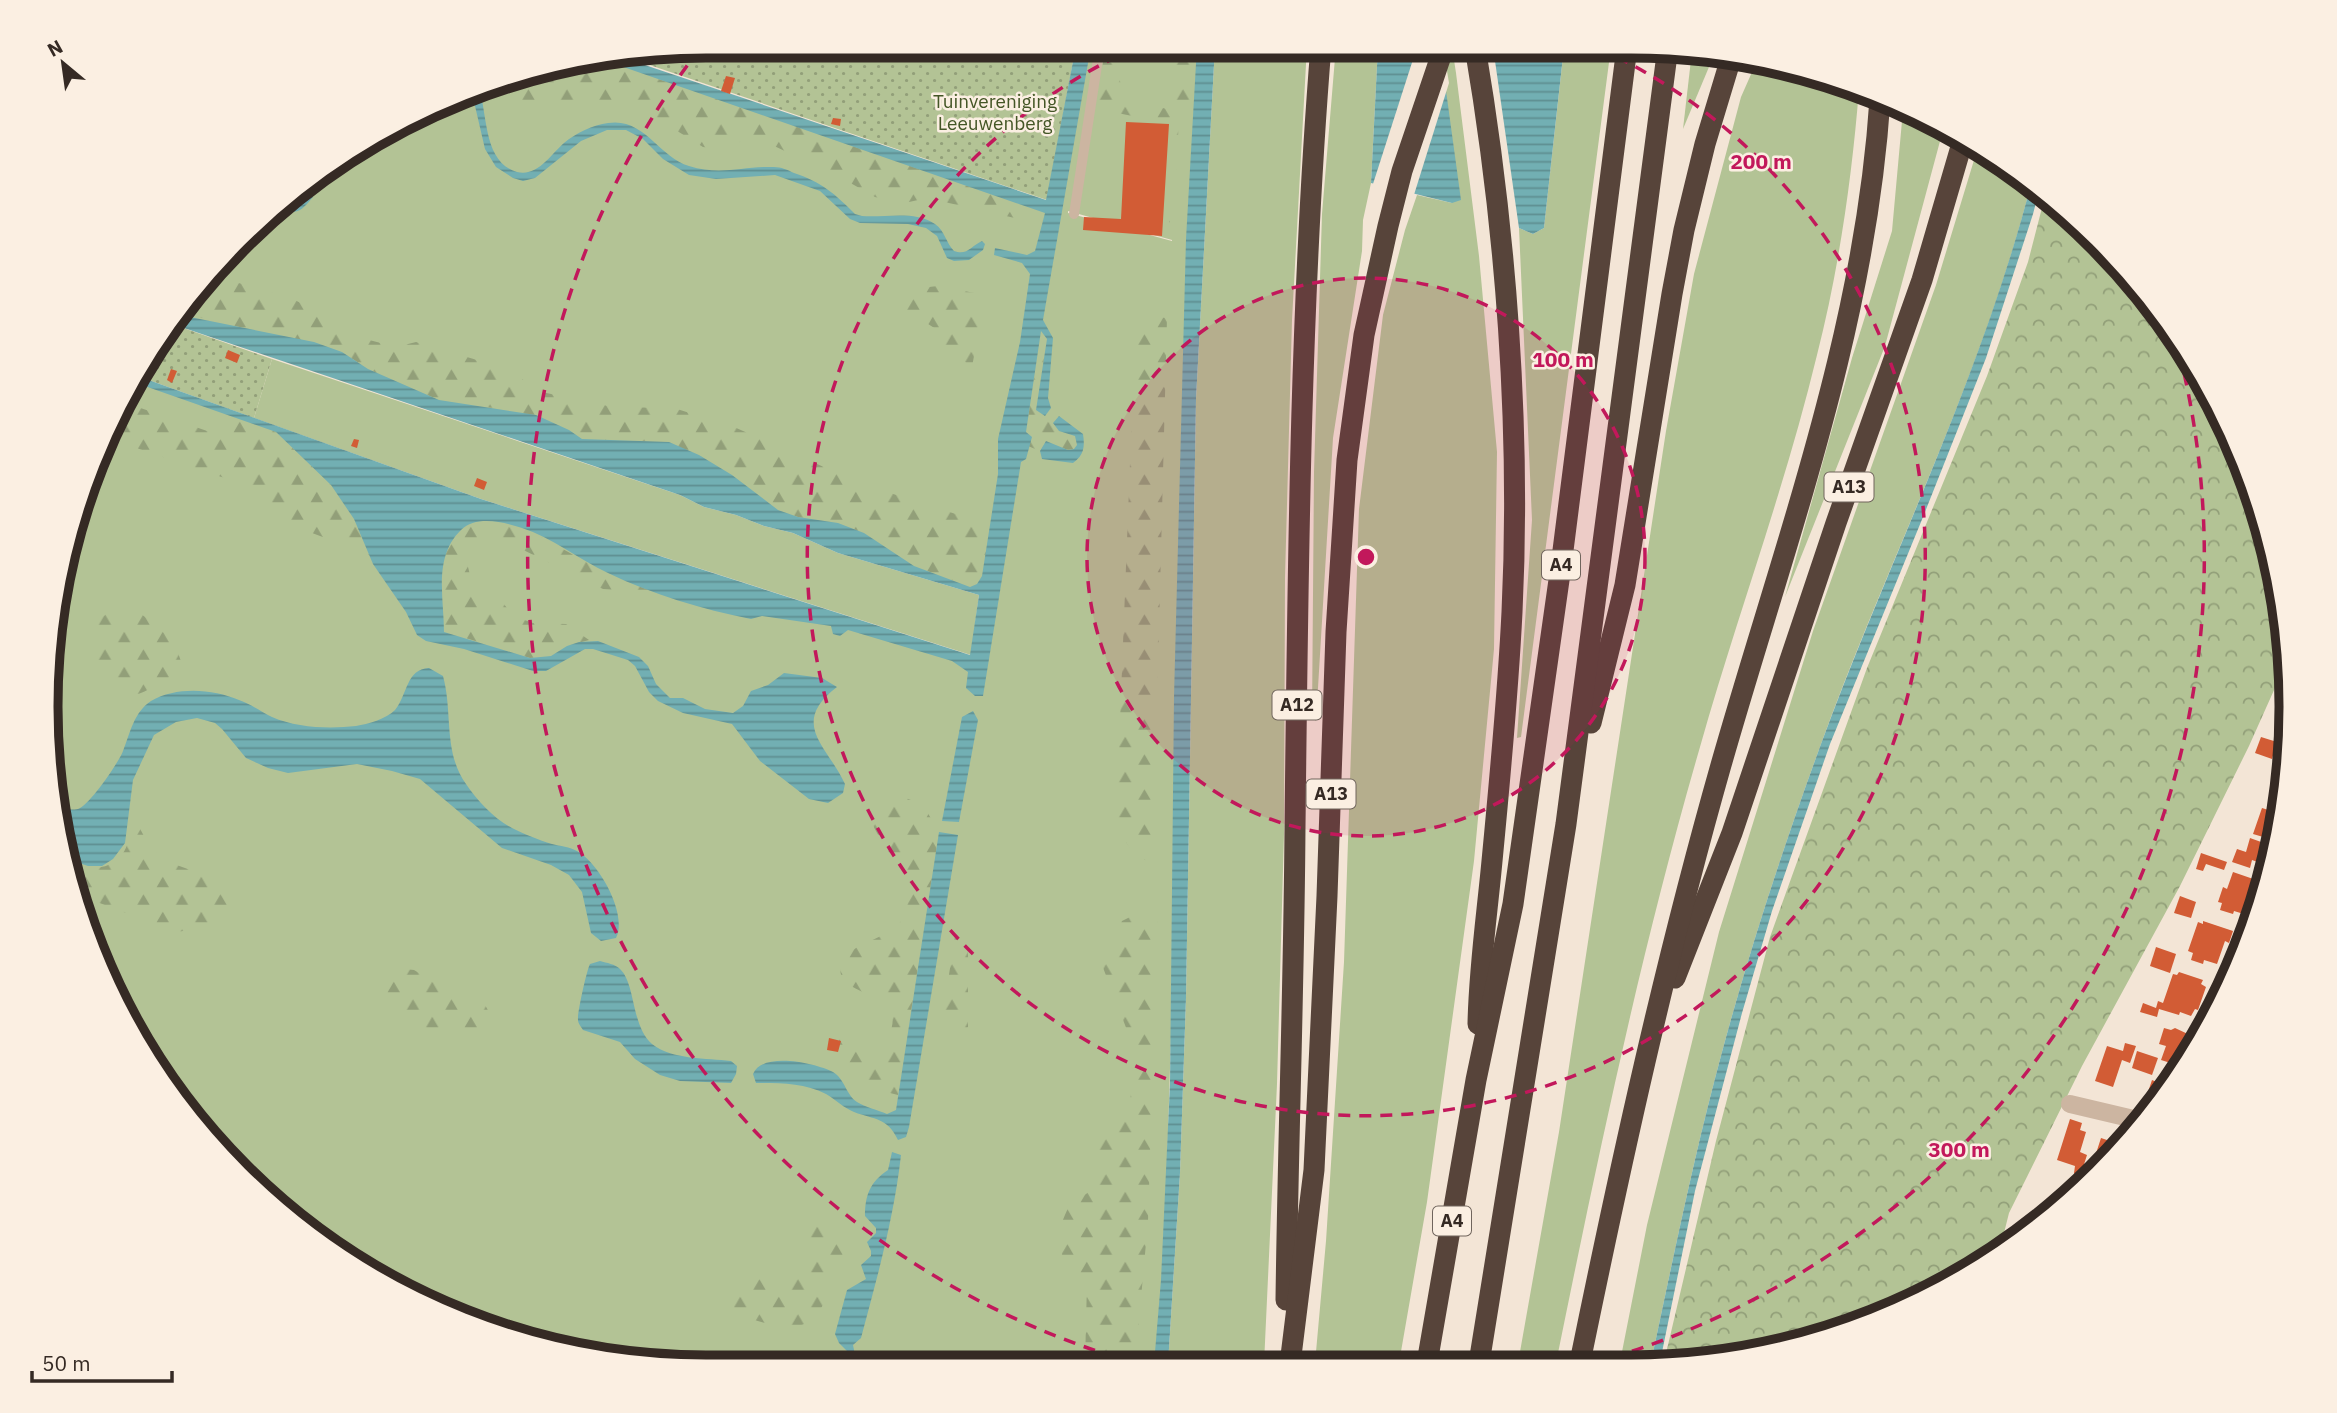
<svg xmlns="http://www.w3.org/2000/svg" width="2337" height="1413" font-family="'IBM Plex Sans',sans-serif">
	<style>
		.grass { fill: #b3c395; fill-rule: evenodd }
		.forest { fill: url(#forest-firs) }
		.park { fill: url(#park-crowns) }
		.garden { fill: url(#garden-dots) }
		.water { fill: url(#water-rules) }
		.pier { fill: #f3e5d6 }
		.building { fill: #d25c35 }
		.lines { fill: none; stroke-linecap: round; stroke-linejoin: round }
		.service { stroke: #ccb5a1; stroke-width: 10 }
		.minor { stroke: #ccb5a1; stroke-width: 18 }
		.motorway { stroke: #57443a; stroke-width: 21 }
		.ring { fill: none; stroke: #c2185b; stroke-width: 3.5; stroke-dasharray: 12 9 }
		.labels { text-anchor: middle; stroke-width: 5; stroke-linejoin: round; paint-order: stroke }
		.shield { fill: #fbefe2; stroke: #70655d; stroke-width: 2 }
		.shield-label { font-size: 18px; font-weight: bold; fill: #352a24 }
		.park-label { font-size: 19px; fill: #445626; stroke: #fbefe2 }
		.rim { fill: none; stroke: #352a24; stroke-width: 9 }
		.centre { fill: #c2185b; stroke: #fbefe2; stroke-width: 3.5 }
		.ring-label { font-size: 21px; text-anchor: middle; font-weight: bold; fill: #c2185b; stroke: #fbefe2; stroke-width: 5; stroke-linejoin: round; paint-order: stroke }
	</style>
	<defs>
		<pattern id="forest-firs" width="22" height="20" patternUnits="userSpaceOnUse" patternTransform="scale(1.75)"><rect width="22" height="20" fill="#b3c395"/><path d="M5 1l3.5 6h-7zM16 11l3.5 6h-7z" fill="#929f79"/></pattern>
		<pattern id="park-crowns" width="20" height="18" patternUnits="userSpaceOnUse" patternTransform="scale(1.75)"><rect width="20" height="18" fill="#b3c395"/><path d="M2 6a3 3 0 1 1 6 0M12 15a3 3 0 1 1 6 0" fill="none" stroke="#929f79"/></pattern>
		<pattern id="garden-dots" width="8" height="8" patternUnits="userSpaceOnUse" patternTransform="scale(1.75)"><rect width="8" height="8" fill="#b3c395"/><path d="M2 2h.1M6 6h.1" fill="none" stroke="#929f79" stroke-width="1.8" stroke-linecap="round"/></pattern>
		<pattern id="water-rules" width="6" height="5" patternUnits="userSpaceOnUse" patternTransform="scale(1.75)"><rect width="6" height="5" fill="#72afb3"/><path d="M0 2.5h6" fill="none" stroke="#5e8f91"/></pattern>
	</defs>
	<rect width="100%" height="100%" fill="#f3e5d6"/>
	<g class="grass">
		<path d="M1085 46H1209L1186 245 1195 249 1161 1364 663 1366 494 1332 339 1256 182 1109 80 919 46 706 80 494 141 381 499 509 978 662 988 596 174 319 182 304 295 191 305 194 310 179 494 80 615 61 1061 211ZM1068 211 1172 240V241L1068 213Z"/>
		<polygon points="1215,46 1307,46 1292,320 1285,578 1284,834 1277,1084 1264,1364 1168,1364 1180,1173 1186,998 1196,399"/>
		<polygon points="1336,46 1378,47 1371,183 1363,220 1362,251 1333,438 1316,721 1312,717 1314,472 1322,214"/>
		<polygon points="1440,47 1452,47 1456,73 1479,256 1497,452 1494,649 1474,861 1427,1202 1399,1363 1315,1363 1326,1241 1344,962 1359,509 1383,315 1405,230 1417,195 1452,203"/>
		<polygon points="1564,47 1611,47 1521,737 1517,738 1532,520 1519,228 1533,234 1544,228"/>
		<polygon points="1692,51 1714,55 1683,129"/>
		<path d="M1756 63 1843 81 1859 89C1852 177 1839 269 1817 355 1785 488 1737 616 1700 747 1641 950 1598 1156 1556 1363H1518L1559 1132 1666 431 1694 274 1741 97Z"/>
		<polygon points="1903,110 1943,130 1885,346 1785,597 1852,358 1892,231"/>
		<path d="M1978 147 1998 157 2031 184C1982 378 1889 557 1821 744 1784 845 1750 948 1722 1052 1694 1155 1673 1259 1651 1362H1620L1647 1225 1719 932 1813 631 1936 285Z"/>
		<polygon points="272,359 680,495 704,507 736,515 764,526 793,533 838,553 979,595 971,655 481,499 254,418"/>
	</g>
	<g class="forest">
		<path d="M1105 46H1112C1118 64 1118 82 1126 99L1171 110 1179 119 1173 227H1169L1173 124 1097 109Z"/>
		<polygon points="1176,46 1197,46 1192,118 1186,119 1177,105 1169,101"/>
		<polygon points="609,62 1046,213 1041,224 927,198 909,202 891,201 875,197 840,177 755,137 718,149 703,147 637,106 506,101 497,80"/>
		<path d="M211 275 290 298 325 314 331 330 396 347 416 342 511 370 537 391 608 406 677 409 734 427 862 484 990 525C987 543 988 579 970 587L914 566 864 533 838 523 798 517 778 510 732 475 669 442 582 439 569 430 513 411 439 400 368 369 342 352 178 312 182 304Z"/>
		<polygon points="938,286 985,295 972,367 939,344 939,331 900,306 902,290"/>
		<path d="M1132 314 1167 318 1153 862C1133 859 1125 841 1116 824L1133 386Z"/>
		<polygon points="1041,331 1047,339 1036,410 1053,423 1059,431 1075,436 1077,445 1074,449 1068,450 1046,442 1040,451 1028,446 1032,437 1026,432"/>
		<path d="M129 404 210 432 227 415 276 432 331 485 354 519 373 564C360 555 344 545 330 540 299 527 260 518 245 485L110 439Z"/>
		<path d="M495 521 525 528 606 573 656 593 603 589 503 540 480 544 467 563 473 587 497 595 513 616 533 623 566 624 589 640 567 646 551 656 530 658 443 631C446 601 431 548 463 527 471 521 485 522 495 521Z"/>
		<path d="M129 608C153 619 176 639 182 665 177 675 165 679 156 685 150 688 144 693 137 694 101 696 63 611 129 608Z"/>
		<path d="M906 798 923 805 939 832 898 1095C872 1089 843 1076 834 1049L840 1039C852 1039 863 1053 875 1049 882 1047 886 1041 889 1035 910 989 833 998 841 966 847 940 895 941 905 914 917 882 884 851 872 823 873 802 888 799 906 798Z"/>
		<path d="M132 814 151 849 171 863 210 877 230 900 231 910 217 921 199 928 172 933 147 921 76 894 71 860C91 875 121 868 128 842 131 833 131 823 132 814Z"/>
		<polygon points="1158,903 1148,1221 1135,1364 1085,1364 1087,1282 1063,1261 1058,1232 1069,1205 1089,1192 1099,1144 1129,1113 1135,1051 1102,965 1122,921"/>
		<polygon points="955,936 968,940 968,1027 964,1033 941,1026"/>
		<path d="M395 968 414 970 431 980 456 1001 482 1002C487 1007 491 1013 487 1020 465 1062 338 999 395 968Z"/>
		<path d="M831 1221C842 1222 849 1230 848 1241 843 1255 837 1268 832 1282 821 1314 813 1332 775 1325 761 1323 746 1318 734 1310L732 1298C740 1287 750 1281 764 1278 777 1275 797 1283 804 1267 809 1258 806 1244 809 1234L817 1226Z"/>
	</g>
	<polygon class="park" points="2045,196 2098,239 2180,340 2241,454 2279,578 2287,661 2249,746 2180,886 2082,1066 2009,1213 2000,1249 1961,1279 1843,1332 1716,1362 1664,1362 1716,1141 1770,937 1867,668 1987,376 2028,262"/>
	<g class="garden">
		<polygon points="707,46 1076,46 1047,200 629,58"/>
		<polygon points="172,324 272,359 254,418 143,378"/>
	</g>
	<g class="water">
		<path d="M1076 46H1091L1043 320 1053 338 1048 398 1051 408 1045 416 1036 410 1047 339 1041 331 1026 432 1032 437 1026 459 1021 462 983 696H975L966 688 968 672 952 661 848 630 840 636 833 634 831 626 762 616 751 619C701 609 654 595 608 573 580 560 551 537 522 528 504 522 476 515 461 530 433 557 444 598 444 632L530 658 551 656 567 646 579 642 598 641 639 657 648 666 656 684 670 698H683L705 709 733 713 743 706 751 691 768 685 784 673 822 678 837 687C789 724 827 745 845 784L843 793 828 803 809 799 760 761 732 724 683 713 658 701 649 692 635 666 628 660 593 649H585L546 671H533L464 649 426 641 417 635 406 612 373 564 354 519 331 485 276 432 139 384 143 378 481 499 970 655 979 595 838 553 793 533 764 526 736 515 704 507 680 495 172 324 178 312 190 317 314 342 342 352 368 369 439 400 536 415 569 430 582 439 669 442 699 455 732 475 778 510 798 517 838 523 864 533 914 566 970 587 977 584 982 576 998 474V439L1020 342 1030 274 1022 263 994 255 995 248 1027 255 1035 251 1045 213 609 62 627 59 1046 200Z"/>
		<polygon points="1197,46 1215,46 1196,399 1186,998 1180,1173 1168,1364 1154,1364 1161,1280 1170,1083 1174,697 1186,239"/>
		<polygon points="1378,47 1440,47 1461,200 1452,203 1371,183"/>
		<polygon points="1493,47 1564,47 1544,228 1533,234 1519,228"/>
		<path d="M479 89C488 115 483 162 517 172 538 177 551 154 564 143 576 133 593 125 608 123 644 117 659 157 689 166 721 176 743 166 774 167 781 167 788 170 794 173 822 182 835 194 855 214L862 216C884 218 915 210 935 224 945 231 946 243 954 251 967 256 971 246 982 241L985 244 983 250 969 260 954 261 947 258 937 236 926 228 908 224 860 223 850 219 820 191 775 175 716 179 689 175 663 159 643 139 626 130H607L581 141 535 178 523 181 513 178 496 167 485 149 472 93Z"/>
		<path d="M2031 184 2039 191 2033 214 1986 358 1923 517 1830 744 1772 911 1742 1013 1695 1191 1660 1362H1651C1673 1259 1694 1155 1722 1052 1750 948 1784 845 1821 744 1890 557 1981 378 2031 184Z"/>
		<path d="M300 186 313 197C300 213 297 214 276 210Z"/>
		<path d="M1059 416 1083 434C1085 447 1084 455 1073 463L1042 459 1040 451 1046 441 1068 450 1074 449 1077 445 1075 436 1059 431 1053 423Z"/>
		<path d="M429 668 443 676C453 712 443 752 466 784 477 800 494 819 512 828 524 834 539 840 552 844 560 846 570 847 577 851 599 863 628 914 616 938L601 941 591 933 582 892 569 875 551 865 502 848 420 779 392 771 357 764 288 773 268 768 246 758 222 729 215 723 197 718 176 722 154 735 133 780 125 843 113 859 102 866H88L79 863 70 855 63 810C67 809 74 810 78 809 89 806 119 762 123 751 130 733 134 712 151 701 177 686 213 689 239 700 251 704 261 712 272 717 297 728 330 729 356 726 368 724 386 719 395 710 408 694 406 669 429 668Z"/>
		<polygon points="973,711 978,720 959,822 942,821 962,717"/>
		<path d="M939 832 958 835 909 1127 906 1137 898 1140C887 1117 875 1120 854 1112 844 1108 836 1100 826 1094 804 1083 781 1083 756 1083L753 1074C762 1051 816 1063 833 1072 845 1079 846 1095 857 1102 865 1107 878 1110 887 1114L896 1110Z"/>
		<path d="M600 961C607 963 615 964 620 969 636 984 631 1026 652 1044 672 1060 707 1058 731 1061L737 1066 736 1074 731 1083 680 1081 660 1075 635 1059 620 1042 583 1030C581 1027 578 1023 578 1020 577 1014 587 969 590 964Z"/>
		<path d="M892 1152 901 1155C894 1218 877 1278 861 1338L853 1345 856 1360 854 1365H841L847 1351 839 1343 835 1334 847 1290 866 1279 861 1265 871 1256V1251L867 1242 876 1233V1228L865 1216C865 1195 870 1182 888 1170Z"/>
	</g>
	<polygon class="pier" points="1417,47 1443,47 1449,83 1413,198 1372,187"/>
	<g class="building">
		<polygon points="726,76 735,78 730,94 721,91"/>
		<polygon points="833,118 841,119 840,126 831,124"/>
		<polygon points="1126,122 1169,124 1162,236 1083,230 1084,217 1121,219"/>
		<polygon points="228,350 240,355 237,363 225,358"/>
		<polygon points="171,369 177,371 172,383 167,380"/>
		<polygon points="354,439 359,440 357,448 351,446"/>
		<polygon points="477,478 487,482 484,490 474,486"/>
		<polygon points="2279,699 2291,703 2290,721 2281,718 2284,708 2277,706"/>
		<polygon points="2261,737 2277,742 2272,759 2255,753"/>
		<polygon points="2272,785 2283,789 2283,797 2270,793"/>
		<polygon points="2262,808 2281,814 2279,833 2272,831 2270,839 2253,834"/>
		<polygon points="2250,838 2275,847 2269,866 2252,860 2250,868 2232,862 2237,849 2246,852"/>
		<polygon points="2201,853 2227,862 2224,870 2206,864 2203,871 2196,869"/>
		<polygon points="2233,872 2262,882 2258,894 2254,892 2247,915 2234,911 2233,914 2220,910 2222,903 2218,902 2223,887 2227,889"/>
		<polygon points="2180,896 2196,902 2191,918 2174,913"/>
		<polygon points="2203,921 2233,931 2229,943 2225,941 2217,964 2204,960 2203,964 2191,960 2193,953 2188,951 2198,922 2203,924"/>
		<polygon points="2156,947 2176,954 2170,973 2150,966"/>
		<polygon points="2179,972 2203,980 2201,984 2206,987 2198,1010 2195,1009 2191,1016 2180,1012 2179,1015 2159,1009 2157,1017 2140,1012 2143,1003 2156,1008 2158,1001 2163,1003 2173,974 2177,975"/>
		<polygon points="2164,1028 2171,1030 2175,1028 2190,1035 2180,1066 2161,1060 2166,1046 2159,1044"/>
		<polygon points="829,1038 841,1041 838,1052 827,1050"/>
		<polygon points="2125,1043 2136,1046 2130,1063 2122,1060 2113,1087 2095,1081 2107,1046 2123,1051"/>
		<polygon points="2137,1051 2158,1058 2152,1075 2132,1068"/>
		<polygon points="2161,1077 2174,1081 2155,1105 2152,1104 2154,1098 2147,1095 2152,1080 2159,1083"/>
		<polygon points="2070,1119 2082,1123 2080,1130 2086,1132 2080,1152 2087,1155 2079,1180 2074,1173 2075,1166 2057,1160"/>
		<polygon points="2101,1138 2113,1142 2111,1148 2117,1150 2091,1179 2088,1178"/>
	</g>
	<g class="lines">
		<polyline class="service" points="1074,214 1100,46"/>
		<polyline class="minor" points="2070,1104 2142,1121"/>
		<g class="motorway">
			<path d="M1475 47C1506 229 1521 427 1512 612 1508 695 1500 778 1492 861 1487 915 1479 969 1478 1024"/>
			<polyline points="1591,723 1625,585 1672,294 1684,230 1705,144 1731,58"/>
			<polyline points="1675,978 1732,833 1836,523 1922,280 1963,140"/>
			<path d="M1286 1300C1288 1142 1294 985 1295 827 1298 567 1300 306 1321 46"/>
			<path d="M1580 1362C1621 1162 1665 962 1721 765 1784 544 1865 331 1880 99"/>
			<polyline points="1427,1363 1476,1080 1513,904 1561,566 1627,47"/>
			<polyline points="1479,1363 1566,824 1668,47"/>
			<polyline points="1290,1364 1314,1170 1327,896 1336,632 1347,460 1364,335 1388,226 1402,171 1444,47"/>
		</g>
	</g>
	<circle cx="1366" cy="557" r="279" fill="#c2185b" fill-opacity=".12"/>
	<g class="ring">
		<circle cx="1366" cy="557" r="279"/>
		<path d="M1598 48A559 559 0 1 1 1139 46"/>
		<path d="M1135 1363A838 838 0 0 1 701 47M2174 333A838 838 0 0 1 1604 1360"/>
	</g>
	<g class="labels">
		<g class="shield">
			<rect x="1824.5" y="472.5" width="49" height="29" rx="5"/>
			<rect x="1542" y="550.5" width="38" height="29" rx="5"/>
			<rect x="1272.5" y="690.5" width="49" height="29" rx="5"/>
			<rect x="1306.5" y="779.5" width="49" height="29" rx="5"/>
			<rect x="1433" y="1206.5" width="38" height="29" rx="5"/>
		</g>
		<g class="shield-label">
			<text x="1849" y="493">A13</text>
			<text x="1561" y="571">A4</text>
			<text x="1297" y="711">A12</text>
			<text x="1331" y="800">A13</text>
			<text x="1452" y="1227">A4</text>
		</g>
		<g class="park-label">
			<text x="995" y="108">Tuinvereniging<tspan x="995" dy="22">Leeuwenberg</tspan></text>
		</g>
	</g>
	<path d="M0 0H2337V1413H0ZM706 58H1631A648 648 0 0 1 2279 706V707A648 648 0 0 1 1631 1355H706A648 648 0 0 1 58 707V706A648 648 0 0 1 706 58Z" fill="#fbefe2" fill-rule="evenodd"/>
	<path class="rim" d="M706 58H1631A648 648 0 0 1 2279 706V707A648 648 0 0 1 1631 1355H706A648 648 0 0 1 58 707V706A648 648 0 0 1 706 58Z"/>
	<circle cx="1366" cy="557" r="10" class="centre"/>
	<g class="ring-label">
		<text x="1761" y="169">200 m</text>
		<text x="1563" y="367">100 m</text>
		<text x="1959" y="1157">300 m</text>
	</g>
	<g transform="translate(63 63) rotate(331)" stroke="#fbefe2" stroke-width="5" paint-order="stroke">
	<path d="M0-5L12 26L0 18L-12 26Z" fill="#352a24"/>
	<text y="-10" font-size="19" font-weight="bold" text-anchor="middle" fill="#352a24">N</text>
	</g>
	<path d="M32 1371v10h140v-10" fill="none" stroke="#352a24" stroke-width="3.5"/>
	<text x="42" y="1371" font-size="21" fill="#352a24" stroke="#fbefe2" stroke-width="5" paint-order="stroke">50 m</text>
</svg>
